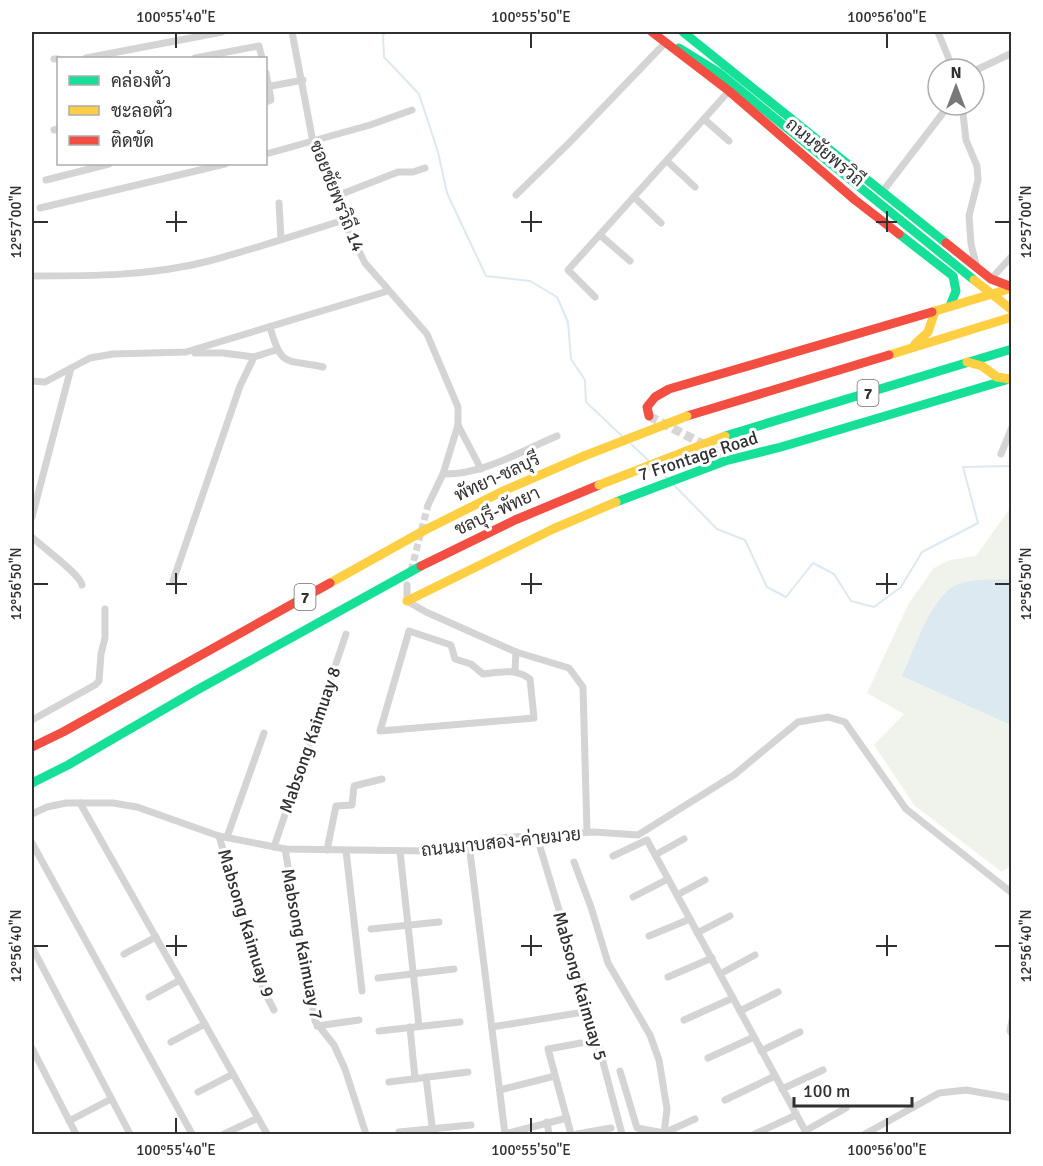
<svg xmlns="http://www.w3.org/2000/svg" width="1043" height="1166" font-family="Signika,Sarabun,sans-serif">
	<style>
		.green { fill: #f0f3ec }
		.water { fill: #dde9f0 }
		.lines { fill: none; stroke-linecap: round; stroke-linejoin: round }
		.stream { stroke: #dde9f0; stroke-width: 2 }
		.street-tunnel { stroke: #d6d6d6; stroke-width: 7; stroke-dasharray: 7 3.5; stroke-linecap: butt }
		.secondary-tunnel { stroke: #d6d6d6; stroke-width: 9; stroke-dasharray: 9 4.5; stroke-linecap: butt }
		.street { stroke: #d4d4d4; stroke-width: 7 }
		.fast { stroke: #16e098; stroke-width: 9 }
		.slow { stroke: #ffcf43; stroke-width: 9 }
		.jam { stroke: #f24e42; stroke-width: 9 }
		.slow-bridge { stroke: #ffcf43; stroke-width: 9 }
		.ticks { fill: none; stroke: #303030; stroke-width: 2 }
		.labels { text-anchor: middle; stroke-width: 6; stroke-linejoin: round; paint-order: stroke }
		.shield { fill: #fff; stroke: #6e6e6e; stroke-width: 1.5 }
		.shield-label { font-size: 16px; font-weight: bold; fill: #303030 }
		.street-label { font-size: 18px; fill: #303030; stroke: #fff }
		.neatline { fill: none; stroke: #303030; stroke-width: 2 }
		.ticks-label { font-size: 15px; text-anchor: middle; fill: #303030 }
	</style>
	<rect width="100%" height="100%" fill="#fff"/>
	<polygon class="green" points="1011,507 1012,864 1002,872 915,806 874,745 904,714 867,693 909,603 934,568 950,560 976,556"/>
	<path class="water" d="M1011 579V725L902 676C913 653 932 595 956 585 973 578 993 580 1011 579Z"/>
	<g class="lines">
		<g class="stream">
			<polyline points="386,32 383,35 384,57 419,94 438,152 447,193 486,276 530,281 557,297 568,322 571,359 585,380 586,402 622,436"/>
			<polyline points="631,444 648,460"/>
			<polyline points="657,468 668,479"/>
			<polyline points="672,483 717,529 745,540 767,587 786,597 813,563 834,574 851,601 874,607 901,587 922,552 978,523 963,467 1010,466 1012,469"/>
		</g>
		<polyline class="street-tunnel" points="411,571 428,505"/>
		<polyline class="secondary-tunnel" points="649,416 722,454"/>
		<g class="street">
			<polyline points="292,32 313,142 347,228 365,263 427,334 458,407 458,425 443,474 428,505"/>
			<polyline points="938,32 953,69"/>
			<polyline points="86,58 222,32"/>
			<polyline points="195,58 259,46 262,58"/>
			<polyline points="54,59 58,59"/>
			<polyline points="974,71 1012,53"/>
			<polyline points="266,73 271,100 266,102"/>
			<polyline points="266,87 303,80"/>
			<polyline points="962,105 966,140 977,166 978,180 969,216 971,244 977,268"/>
			<polyline points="704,119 729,141"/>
			<polyline points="54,130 58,129"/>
			<polyline points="266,154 370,125 412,110"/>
			<polyline points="667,161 695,187"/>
			<polyline points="46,180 109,164"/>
			<polyline points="883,191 949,105"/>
			<polyline points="516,195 570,142 665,43"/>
			<polyline points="334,197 398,172 413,172 425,168"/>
			<polyline points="634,197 661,223"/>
			<polyline points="279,203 281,239"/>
			<polyline points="40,208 225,164"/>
			<polyline points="600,235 630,261"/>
			<path d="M32 276C91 276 151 276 209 261 254 249 299 234 344 220"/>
			<polyline points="991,279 1012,256"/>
			<polyline points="595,297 568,270 729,91"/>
			<path d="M270 327C282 370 286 358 323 367"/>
			<polyline points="195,353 223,353 254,357 276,350"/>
			<polyline points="32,381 45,382 90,358 113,354 186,352 388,291"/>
			<polyline points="458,425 481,469"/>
			<polyline points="1001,454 1012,427"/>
			<path d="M443 474C483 475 521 451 557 436"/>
			<polyline points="32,517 71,368"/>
			<path d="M32 537C42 547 80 574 82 585"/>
			<polyline points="173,581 240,386 254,357"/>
			<polyline points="407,585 407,601 426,612 516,652 569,668 583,687 587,832"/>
			<path d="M409 631 451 645 455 659 471 664 483 674C500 672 516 668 530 679L534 718 380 731Z"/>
			<polyline points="515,671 516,652"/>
			<polyline points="32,720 95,685 99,681 101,654 105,638 105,609"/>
			<polyline points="80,803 267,1134"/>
			<polyline points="32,814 47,807 66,803 113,803 137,807 219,836 285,849 427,851 497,838 594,832 638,835 734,775 798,722 828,717 845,722 906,809 1012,893"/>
			<polyline points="219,836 264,991 274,1010"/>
			<polyline points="227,837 264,733"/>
			<polyline points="537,837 589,1009 622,1134"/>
			<polyline points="32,843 192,1134"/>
			<polyline points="469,844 505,1134"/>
			<polyline points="274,847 346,634"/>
			<polyline points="285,849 315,1021 334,1045 345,1069 366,1134"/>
			<polyline points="327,850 336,806 352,805 354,786 382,779"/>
			<polyline points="346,851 362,991"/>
			<polyline points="400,852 419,1026"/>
			<polyline points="655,855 684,839"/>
			<polyline points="613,856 647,840 807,1134"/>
			<polyline points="574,862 591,907 608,963 650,1035 659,1060 667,1109 664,1134"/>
			<polyline points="677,895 705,880"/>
			<polyline points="633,897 668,879"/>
			<polyline points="371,929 439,922"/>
			<polyline points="697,933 730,916"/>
			<polyline points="649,936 690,919"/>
			<polyline points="32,947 130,1134"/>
			<polyline points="124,954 156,937"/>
			<polyline points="720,974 755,955"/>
			<polyline points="668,977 712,958"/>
			<polyline points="378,978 454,969"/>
			<polyline points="149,997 180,980"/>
			<polyline points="740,1011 778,992"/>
			<polyline points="684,1020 733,998"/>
			<polyline points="1012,1020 1010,1031 1012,1034"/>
			<polyline points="317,1026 359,1020"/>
			<polyline points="410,1027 415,1079"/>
			<polyline points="492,1027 584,1012"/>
			<polyline points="379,1031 460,1022"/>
			<polyline points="171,1042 205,1024"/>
			<polyline points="32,1048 76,1134"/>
			<polyline points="761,1051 800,1032"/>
			<polyline points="708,1058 754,1037"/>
			<polyline points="620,1071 637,1128 664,1133 695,1119"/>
			<polyline points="426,1077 433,1134"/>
			<polyline points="389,1082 468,1072"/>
			<polyline points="782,1089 823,1070"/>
			<polyline points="500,1090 555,1076"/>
			<polyline points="198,1092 233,1074"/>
			<polyline points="725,1100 775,1076"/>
			<polyline points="69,1121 111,1099"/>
			<polyline points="547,1122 549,1134"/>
			<polyline points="805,1131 846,1108"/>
			<polyline points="399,1132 471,1125"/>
			<polyline points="224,1134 258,1118"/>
			<polyline points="505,1134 567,1118"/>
			<polyline points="571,1134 548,1049 581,1043"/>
			<polyline points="577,1134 611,1128"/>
			<polyline points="755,1134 796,1115"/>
			<polyline points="865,1134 939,1093 966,1090 1012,1098"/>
		</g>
		<g class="fast">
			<polyline points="683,32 946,243"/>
			<polyline points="679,48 718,72 974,280"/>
			<polyline points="899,234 953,276 956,291 950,306"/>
			<polyline points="725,436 1012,349"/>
			<polyline points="616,502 725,461 781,447 1006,380"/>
			<polyline points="32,783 68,765 197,690 421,566"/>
		</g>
		<g class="slow">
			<polyline points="932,312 1012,288"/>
			<polyline points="915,344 928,332 935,311"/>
			<polyline points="889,355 1012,317"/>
			<polyline points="967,362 982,366 997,377 1010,379"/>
			<polyline points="330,583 425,530 501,492 584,456"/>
			<polyline points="407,601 553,529 616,502"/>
		</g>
		<g class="jam">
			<polyline points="652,32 729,91 855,200 899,234"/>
			<polyline points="946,243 991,279 1012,287"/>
			<polyline points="649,416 647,407 655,397 669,389 932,312"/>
			<polyline points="687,416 889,355"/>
			<polyline points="421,566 515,520 599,485"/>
			<polyline points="32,747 63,732 330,583"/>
		</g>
		<g class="slow-bridge">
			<polyline points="974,280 1012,310"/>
			<polyline points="584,456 687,416"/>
			<polyline points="599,485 725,436"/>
		</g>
	</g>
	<path class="ticks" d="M176 33V48M531 33V48M887 33V48M176 211V232M531 211V232M887 211V232M33 222H48M166 222H187M521 222H542M876 222H897M995 222H1010M176 573V594M531 573V594M887 573V594M33 584H48M166 584H187M521 584H542M876 584H897M995 584H1010M176 935V956M531 935V956M887 935V956M33 946H48M166 946H187M521 946H542M876 946H897M995 946H1010M176 1118V1133M531 1118V1133M887 1118V1133"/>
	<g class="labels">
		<g class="shield">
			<rect x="857.5" y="380" width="21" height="26" rx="4.5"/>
			<rect x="294.5" y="584" width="21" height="26" rx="4.5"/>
		</g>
		<g class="shield-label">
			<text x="868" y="399">7</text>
			<text x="305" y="603">7</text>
		</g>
		<g class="street-label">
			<text transform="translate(825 152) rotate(40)" y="6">ถนนชัยพรวิถี</text>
			<text transform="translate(337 196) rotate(68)" y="6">ซอยชัยพรวิถี 14</text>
			<text transform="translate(698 456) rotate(-18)" y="6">7 Frontage Road</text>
			<text transform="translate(497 477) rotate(-25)" y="6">พัทยา-ชลบุรี</text>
			<text transform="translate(497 511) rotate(-25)" y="6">ชลบุรี-พัทยา</text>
			<text transform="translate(310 740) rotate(-71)" y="6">Mabsong Kaimuay 8</text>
			<text transform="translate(501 842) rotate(-6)" y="6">ถนนมาบสอง-ค่ายมวย</text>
			<text transform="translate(246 923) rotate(73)" y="6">Mabsong Kaimuay 9</text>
			<text transform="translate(302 944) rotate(79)" y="6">Mabsong Kaimuay 7</text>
			<text transform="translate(580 986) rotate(74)" y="6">Mabsong Kaimuay 5</text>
		</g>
	</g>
	<rect width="1043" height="1166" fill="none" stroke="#ffffff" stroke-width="66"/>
	<rect x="57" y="57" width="210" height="108" fill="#ffffff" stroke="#acacac" stroke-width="1.5"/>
	<rect x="69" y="76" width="30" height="9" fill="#16e098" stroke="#acacac" stroke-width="1.5"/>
	<text x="111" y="87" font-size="18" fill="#303030">คล่องตัว</text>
	<rect x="69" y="106" width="30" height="9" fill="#ffcf43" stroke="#acacac" stroke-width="1.5"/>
	<text x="111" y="117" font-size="18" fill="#303030">ชะลอตัว</text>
	<rect x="69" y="136" width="30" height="9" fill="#f24e42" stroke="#acacac" stroke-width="1.5"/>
	<text x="111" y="147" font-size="18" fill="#303030">ติดขัด</text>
	<g transform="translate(956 87)"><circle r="28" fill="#ffffff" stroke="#acacac" stroke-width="1.5"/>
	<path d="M0-4.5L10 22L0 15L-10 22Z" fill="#787878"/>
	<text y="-9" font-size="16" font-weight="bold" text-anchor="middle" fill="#303030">N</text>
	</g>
	<path d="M794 1097v9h118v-9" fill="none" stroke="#303030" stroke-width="3"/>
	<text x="803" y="1097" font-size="18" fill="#303030" stroke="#ffffff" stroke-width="4.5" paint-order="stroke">100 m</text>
	<rect x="33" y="33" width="977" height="1100" class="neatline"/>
	<g class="ticks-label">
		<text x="176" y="22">100°55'40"E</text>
		<text x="531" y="22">100°55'50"E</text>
		<text x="887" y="22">100°56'00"E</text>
		<text transform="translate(16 222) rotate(-90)" y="5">12°57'00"N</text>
		<text transform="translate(1026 222) rotate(-90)" y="5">12°57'00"N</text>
		<text transform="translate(16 584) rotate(-90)" y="5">12°56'50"N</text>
		<text transform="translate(1026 584) rotate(-90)" y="5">12°56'50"N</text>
		<text transform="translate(16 946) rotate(-90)" y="5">12°56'40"N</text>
		<text transform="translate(1026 946) rotate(-90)" y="5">12°56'40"N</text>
		<text x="176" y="1155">100°55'40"E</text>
		<text x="531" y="1155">100°55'50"E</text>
		<text x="887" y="1155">100°56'00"E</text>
	</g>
</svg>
